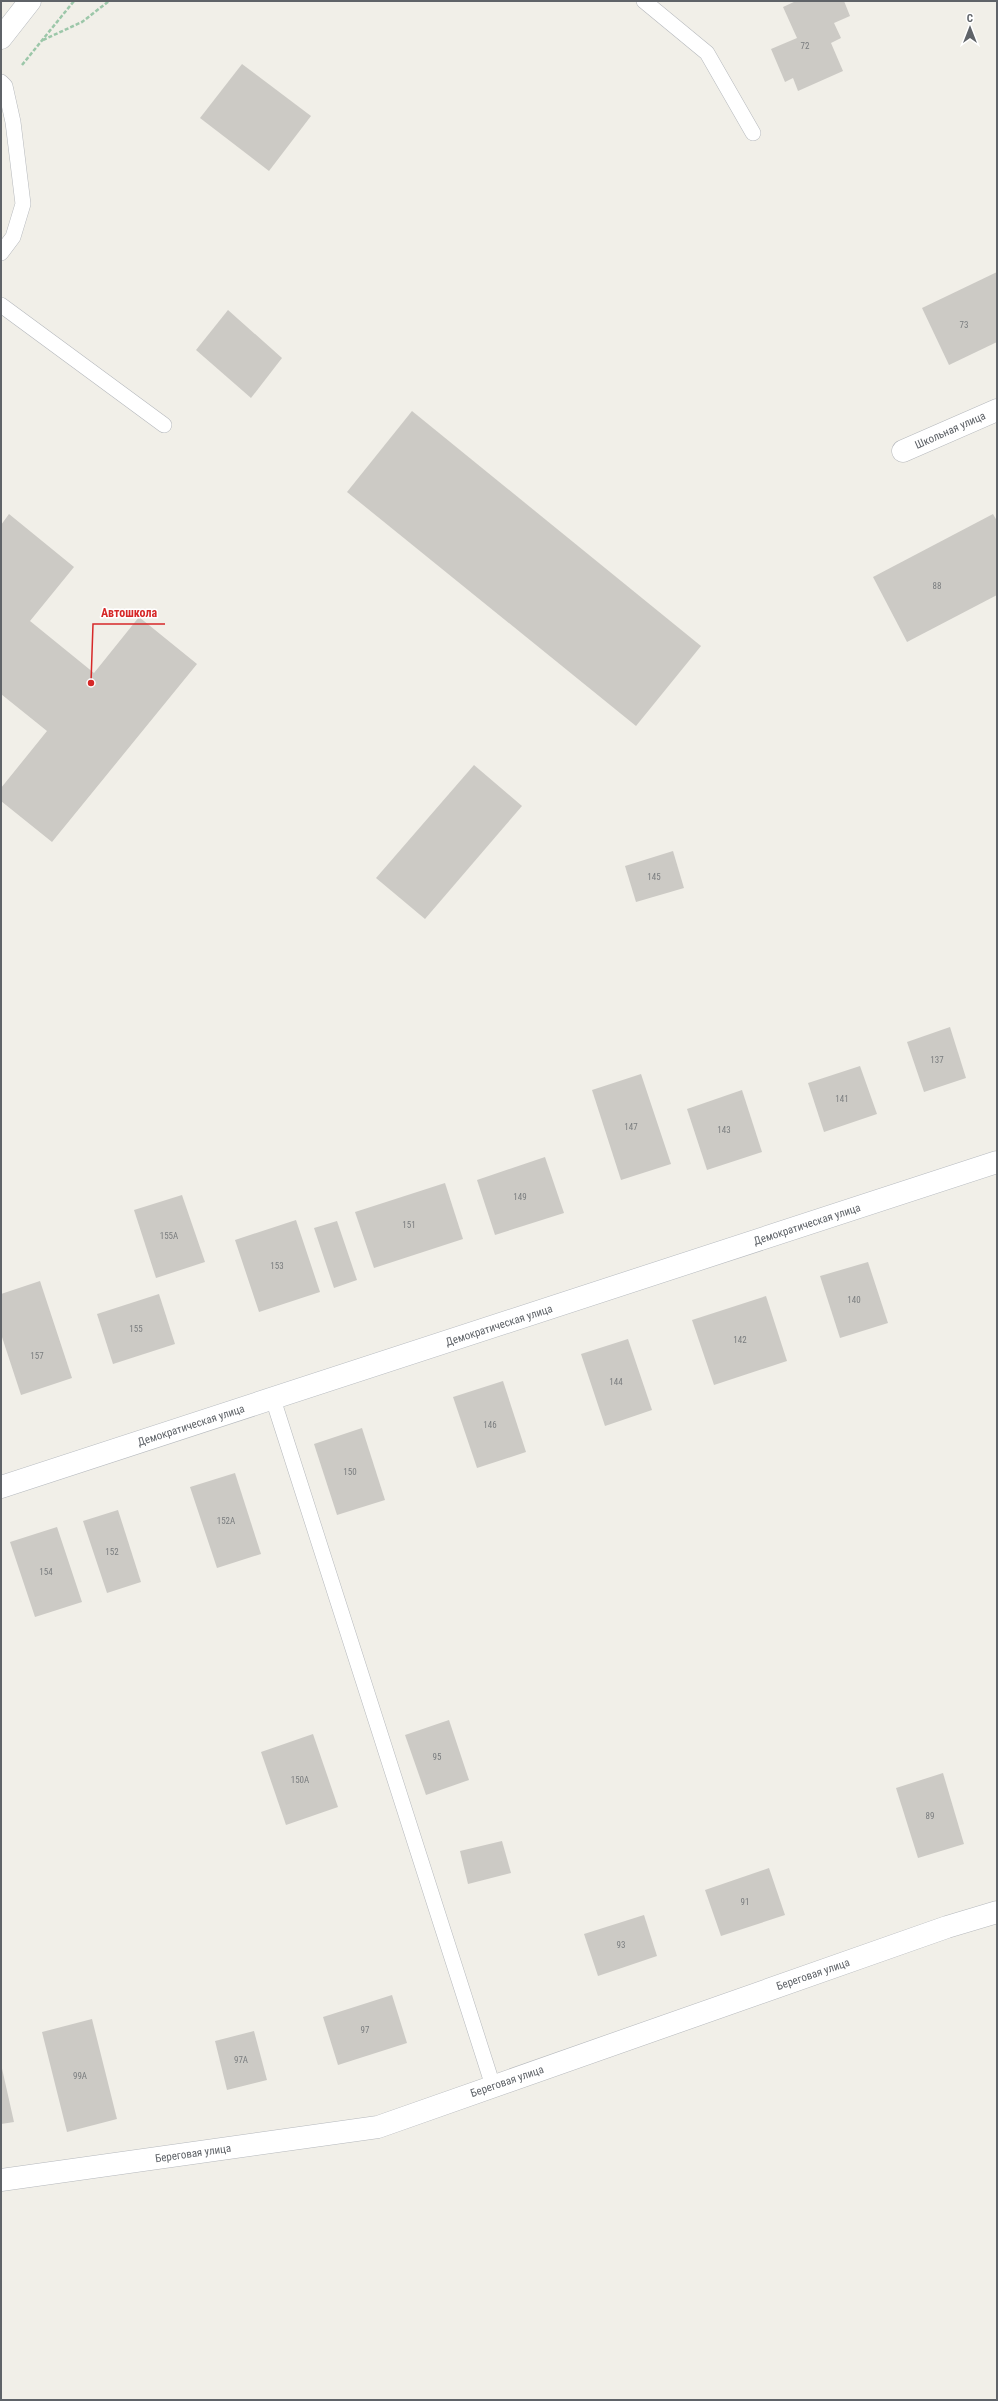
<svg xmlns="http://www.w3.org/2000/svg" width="998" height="2401" font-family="'Roboto Condensed',sans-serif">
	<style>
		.building { fill: #cccac5 }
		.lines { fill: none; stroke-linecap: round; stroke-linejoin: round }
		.lane-casing { stroke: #b5b8bc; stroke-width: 16 }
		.street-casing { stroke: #b5b8bc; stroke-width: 23 }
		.secondary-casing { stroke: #b6babf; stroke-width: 23 }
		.path { stroke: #9cc7a9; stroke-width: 2.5; stroke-dasharray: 4 2; stroke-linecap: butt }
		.lane { stroke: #fff; stroke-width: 15 }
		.street { stroke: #fff; stroke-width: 22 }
		.secondary { stroke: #fff; stroke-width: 22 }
		.labels { text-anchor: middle; stroke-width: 3; stroke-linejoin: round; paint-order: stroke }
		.number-label { font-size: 9px; fill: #7a7d7f }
		.street-label { font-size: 11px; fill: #5f6368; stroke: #fff }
		.leader { fill: none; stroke: #d62828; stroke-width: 1.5 }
		.callout-dot { fill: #d62828; stroke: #fff; stroke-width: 1.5 }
		.callout-label { font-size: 12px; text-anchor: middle; font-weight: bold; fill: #d62828; stroke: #fff; stroke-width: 3; stroke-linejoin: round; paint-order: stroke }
	</style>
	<rect width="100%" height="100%" fill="#f1efe8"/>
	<g class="building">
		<polygon points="796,1 844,1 850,16 834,23 841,38 831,43 843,71 798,91 793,78 785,82 771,49 797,38 783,7"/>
		<polygon points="242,64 311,116 269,171 200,118"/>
		<polygon points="997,272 997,342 949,365 922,308"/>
		<polygon points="228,310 282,358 251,398 196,350"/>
		<polygon points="412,411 701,646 636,726 347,492"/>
		<polygon points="9,514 74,567 30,621 94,673 139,617 197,664 52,842 1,801 1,788 47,731 1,694 1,525"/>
		<polygon points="993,514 997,521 997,595 907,642 873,577"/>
		<polygon points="474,765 522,806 425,919 376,878"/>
		<polygon points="673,851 684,888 636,902 625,866"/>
		<polygon points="950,1027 966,1078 924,1092 907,1042"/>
		<polygon points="860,1066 877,1114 824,1132 808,1083"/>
		<polygon points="641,1074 671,1164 621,1180 592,1090"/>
		<polygon points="742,1090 762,1152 707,1170 687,1109"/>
		<polygon points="545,1157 564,1213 495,1235 477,1180"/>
		<polygon points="445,1183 463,1239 374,1268 355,1212"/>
		<polygon points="182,1195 205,1262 156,1278 134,1210"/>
		<polygon points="296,1220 320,1292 259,1312 235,1240"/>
		<polygon points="337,1221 357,1280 334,1288 314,1228"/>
		<polygon points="868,1262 888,1323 840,1338 820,1276"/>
		<polygon points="40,1281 72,1378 21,1395 1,1334 1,1294"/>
		<polygon points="159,1294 175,1344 113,1364 97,1314"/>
		<polygon points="766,1296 787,1361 714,1385 692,1320"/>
		<polygon points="628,1339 652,1410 605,1426 581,1354"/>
		<polygon points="503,1381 526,1452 477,1468 453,1397"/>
		<polygon points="362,1428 385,1500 337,1515 314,1444"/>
		<polygon points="235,1473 261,1554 217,1568 190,1487"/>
		<polygon points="118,1510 141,1582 107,1593 83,1521"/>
		<polygon points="57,1527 82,1602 35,1617 10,1542"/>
		<polygon points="449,1720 469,1780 426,1795 405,1735"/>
		<polygon points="313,1734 338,1807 286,1825 261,1752"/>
		<polygon points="943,1773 964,1844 918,1858 896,1788"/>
		<polygon points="502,1841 511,1873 468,1884 460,1851"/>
		<polygon points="769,1868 785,1915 721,1936 705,1890"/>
		<polygon points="644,1915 657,1956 598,1976 584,1934"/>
		<polygon points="392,1995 407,2043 338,2065 323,2017"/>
		<polygon points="92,2019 117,2119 67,2132 42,2032"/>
		<polygon points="254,2031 267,2080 227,2090 215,2041"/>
		<polygon points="1,2064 14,2122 1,2124"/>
	</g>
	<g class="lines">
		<g class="lane-casing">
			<g id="lane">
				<polyline points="644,1 707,53 753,133"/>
				<polyline points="1,82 5,86 13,122 23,204 13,237 1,253"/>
				<polyline points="1,305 164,425"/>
				<polyline points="273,1399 493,2086"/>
			</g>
		</g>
		<g class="street-casing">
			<g id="street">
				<polyline points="903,451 997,410"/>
				<polyline points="1,2180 378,2127 947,1927 997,1912"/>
			</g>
		</g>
		<g class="secondary-casing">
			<g id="secondary">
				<polyline points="1,38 30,1"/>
				<polyline points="1,1487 997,1162"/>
			</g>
		</g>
		<g class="path">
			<polyline points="43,40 82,22 109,1"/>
			<polyline points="22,65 74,1"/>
		</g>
		<use href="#lane" class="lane"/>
		<use href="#street" class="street"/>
		<use href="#secondary" class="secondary"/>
	</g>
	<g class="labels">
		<g class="number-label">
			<text x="805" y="49">72</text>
			<text x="964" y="328">73</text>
			<text x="937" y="589">88</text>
			<text x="654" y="880">145</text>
			<text x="937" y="1063">137</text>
			<text x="842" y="1102">141</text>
			<text x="631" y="1130">147</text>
			<text x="724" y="1133">143</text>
			<text x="520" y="1200">149</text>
			<text x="409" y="1228">151</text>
			<text x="169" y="1239">155А</text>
			<text x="277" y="1269">153</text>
			<text x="854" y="1303">140</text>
			<text x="136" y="1332">155</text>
			<text x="740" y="1343">142</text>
			<text x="37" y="1359">157</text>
			<text x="616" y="1385">144</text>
			<text x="490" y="1428">146</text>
			<text x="350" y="1475">150</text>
			<text x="226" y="1524">152А</text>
			<text x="112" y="1555">152</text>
			<text x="46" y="1575">154</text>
			<text x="437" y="1760">95</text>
			<text x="300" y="1783">150А</text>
			<text x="930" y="1819">89</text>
			<text x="745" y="1905">91</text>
			<text x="621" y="1948">93</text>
			<text x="365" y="2033">97</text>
			<text x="241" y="2063">97А</text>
			<text x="80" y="2079">99А</text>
		</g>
		<g class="street-label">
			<text transform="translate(950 430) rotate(-24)" y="4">Школьная улица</text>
			<text transform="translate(807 1224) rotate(-18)" y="4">Демократическая улица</text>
			<text transform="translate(499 1325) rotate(-18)" y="4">Демократическая улица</text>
			<text transform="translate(191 1425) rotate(-18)" y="4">Демократическая улица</text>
			<text transform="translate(813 1974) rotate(-19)" y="4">Береговая улица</text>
			<text transform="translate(507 2081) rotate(-19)" y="4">Береговая улица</text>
			<text transform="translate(193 2153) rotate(-8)" y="4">Береговая улица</text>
		</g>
	</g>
	<path class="leader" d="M91 683L93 624H165"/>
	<circle class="callout-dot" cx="91" cy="683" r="4"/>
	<g class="callout-label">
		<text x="129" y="617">Автошкола</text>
	</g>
	<rect width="998" height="2401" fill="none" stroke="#5f6368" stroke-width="4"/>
	<g transform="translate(970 28)" stroke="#ffffff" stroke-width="3" paint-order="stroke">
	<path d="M0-3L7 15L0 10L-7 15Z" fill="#5f6368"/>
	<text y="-6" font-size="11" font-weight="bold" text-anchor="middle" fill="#5f6368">С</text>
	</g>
</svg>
